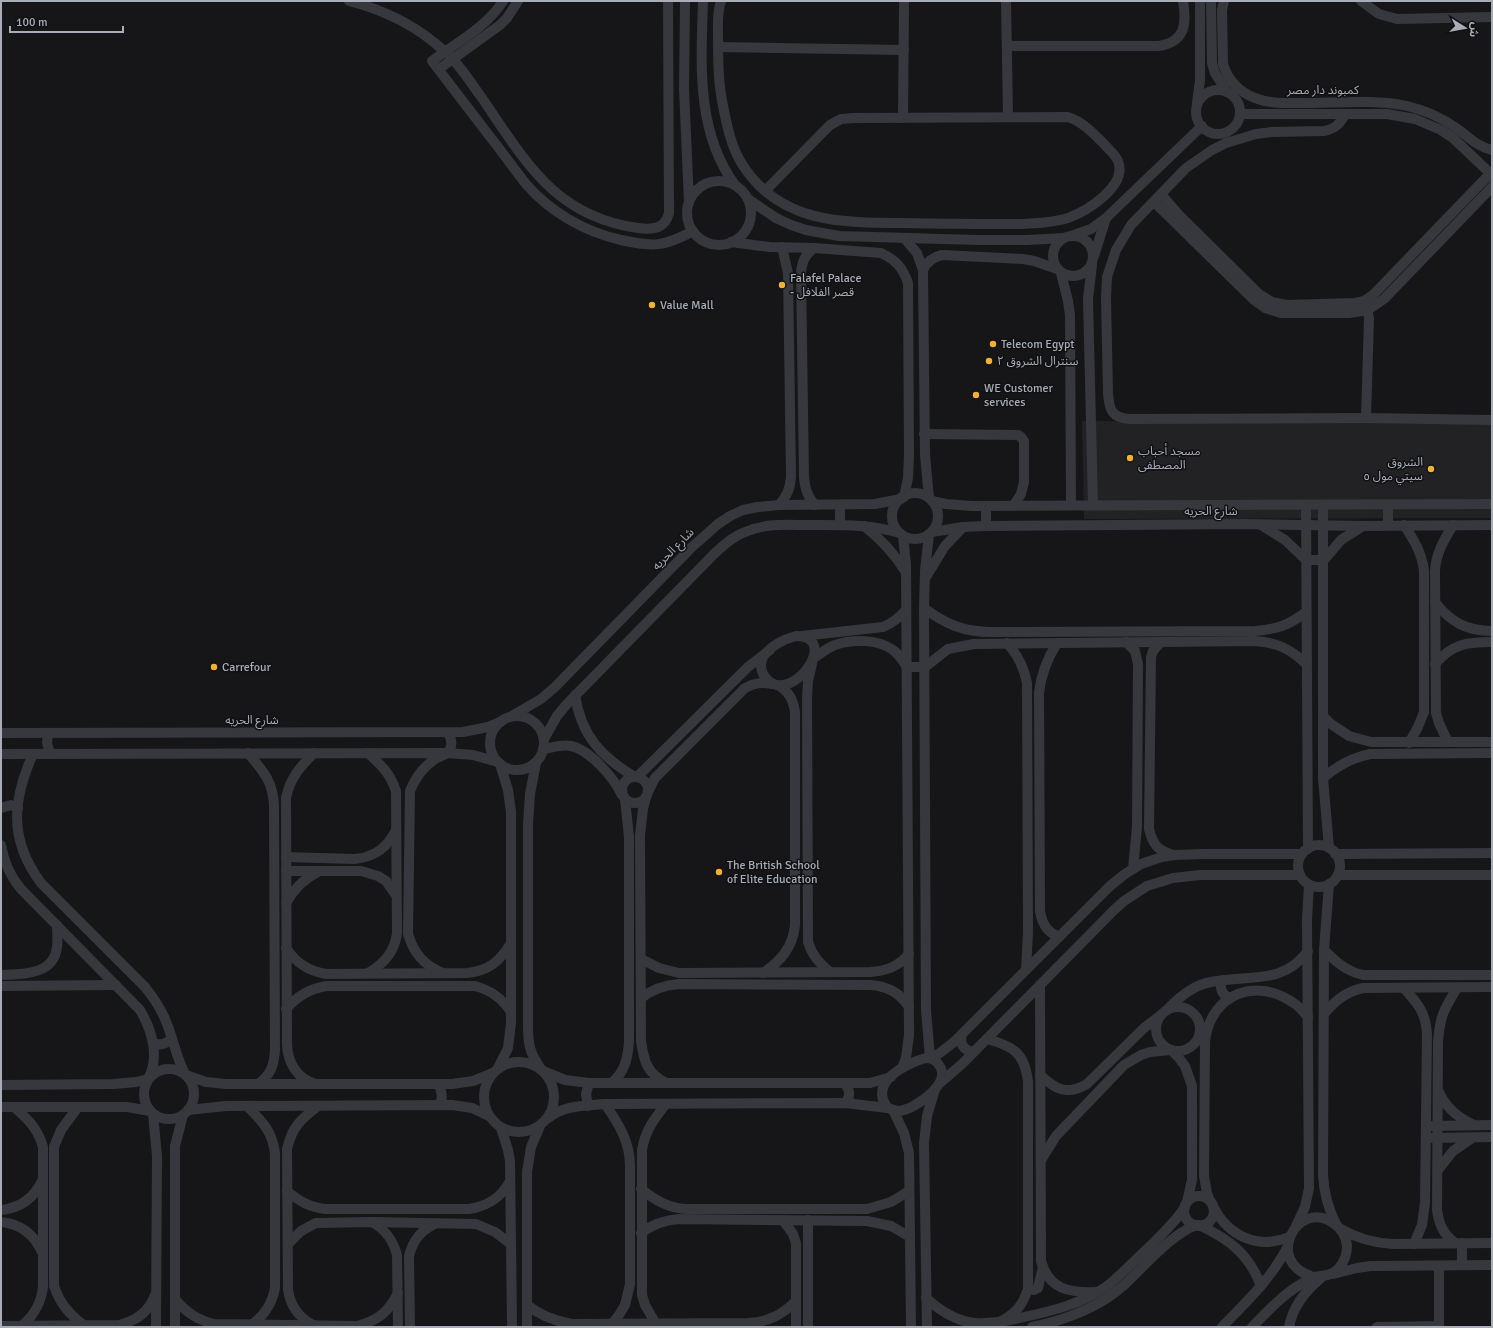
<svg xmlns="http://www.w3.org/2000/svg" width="1493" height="1328" font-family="Signika,'Noto Sans Arabic',sans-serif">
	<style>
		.built { fill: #222225 }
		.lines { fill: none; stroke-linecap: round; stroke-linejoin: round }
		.minor { stroke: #37383d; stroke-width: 10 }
		.poi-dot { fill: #f2b134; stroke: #111113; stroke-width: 1.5 }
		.labels { text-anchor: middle; stroke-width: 3; stroke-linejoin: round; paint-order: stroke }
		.street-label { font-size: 12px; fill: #a8adb8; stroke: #111113 }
		.poi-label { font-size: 12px; fill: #a8adb8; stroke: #111113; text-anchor: start }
	</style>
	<rect width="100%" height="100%" fill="#161618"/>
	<polygon class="built" points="1082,421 1492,423 1492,518 1084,519"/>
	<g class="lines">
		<g class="minor">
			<path d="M349 1C384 10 417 26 444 51 460 64 470 82 482 98 525 161 555 217 638 228 653 230 665 229 669 213L668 1"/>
			<path d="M503 1C487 27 456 43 432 61 452 87 471 112 491 138 503 153 514 169 526 184 550 212 585 232 621 240 653 247 664 247 693 231"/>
			<polyline points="685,1 684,89 689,202"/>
			<path d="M703 1C701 64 696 132 735 185"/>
			<path d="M721 1C717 12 718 23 718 34 718 58 718 82 723 106 727 125 731 147 742 164 779 223 841 223 904 223 943 224 982 224 1022 224 1037 223 1053 223 1068 218 1087 211 1128 186 1118 161 1115 154 1109 150 1104 144 1093 133 1083 122 1068 117L854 118 841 119 830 125 765 191"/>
			<polyline points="1006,1 1008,117"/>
			<polyline points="1211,1 1212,63 1215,73 1227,92"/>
			<path d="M1224 1 1222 10 1223 64C1228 80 1239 92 1255 98 1270 104 1287 103 1303 103 1334 103 1377 99 1407 106 1424 110 1441 117 1456 128 1468 136 1477 147 1492 150"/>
			<polyline points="1361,1 1379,14 1397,19 1492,17"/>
			<path d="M1007 46H1159C1185 42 1187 24 1183 1"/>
			<polyline points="718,47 904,50"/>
			<polyline points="439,69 500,25 507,18 518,1"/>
			<circle cx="1218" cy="112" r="22"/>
			<polyline points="1197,103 1200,80 1200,1"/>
			<polyline points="1240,114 1387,114 1415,119 1441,130 1453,138 1492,175"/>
			<path d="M1345 114C1340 124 1335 129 1324 131L1272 132 1256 134 1226 143 1212 150 1186 168 1131 225 1116 250 1107 277 1106 297 1108 393C1109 410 1112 418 1130 419L1366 418 1492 420"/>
			<polyline points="903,118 904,1"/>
			<circle cx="719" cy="213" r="32"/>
			<polyline points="1161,194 1178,214 1259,294 1272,302 1287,305 1355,303 1364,301 1373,295 1482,182 1486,178 1492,177"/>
			<polyline points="748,199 776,218 791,225 806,230 839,236 978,240 1027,240 1064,238"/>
			<polyline points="1154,202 1254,300 1265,308 1281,313 1349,313 1368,310 1384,299 1492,187"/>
			<circle cx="1073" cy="256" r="20"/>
			<polyline points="1071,236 1091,229 1106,218 1202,126"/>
			<polyline points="905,239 917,253 923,270"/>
			<path d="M731 242 769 247 814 248 881 253C896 260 903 268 908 283L909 455 908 478 904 497"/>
			<path d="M814 248C805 255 802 261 801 273L804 477C805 488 807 496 815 505"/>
			<polyline points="1094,256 1106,218"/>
			<polyline points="1092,265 1088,299 1093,505"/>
			<polyline points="1061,273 1068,301 1070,315 1071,505"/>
			<polyline points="1366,305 1369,318 1366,418"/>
			<polyline points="924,434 1018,435 1021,437 1024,441 1024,482 1021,494 1014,505"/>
			<circle cx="915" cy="516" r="23"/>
			<path d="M929 498 925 455 923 270C927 261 933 257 942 255L1023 259 1034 261 1057 269"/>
			<polyline points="932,501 946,504 972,506 1492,504"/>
			<path d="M779 505C787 496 790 489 791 477L788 273 782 247"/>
			<polyline points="840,505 840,525"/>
			<polyline points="1306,505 1308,849"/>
			<polyline points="1323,505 1323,778 1329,848"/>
			<polyline points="986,506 986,526"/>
			<polyline points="1261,525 1285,540 1306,560 1324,560 1341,540 1363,526"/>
			<polyline points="1388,525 1388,505"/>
			<path d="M1404 525C1414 540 1422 553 1424 571V712L1418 727 1409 743"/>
			<path d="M864 526C881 539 894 553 905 571"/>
			<polyline points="932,532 963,527 986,526 1246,524 1363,526 1492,525"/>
			<polyline points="929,534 925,571 924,608 926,1010 930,1058"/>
			<polyline points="926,577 945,546 963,527"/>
			<path d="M1435 602C1450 622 1467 631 1492 631"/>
			<path d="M924 608C945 624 964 632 991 632L1255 631C1277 629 1288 626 1306 612"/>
			<path d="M796 636C832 636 809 680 784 685 769 688 756 671 763 657 770 646 784 639 796 636Z"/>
			<path d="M802 636 883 627C893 623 899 618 906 610"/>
			<polyline points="1126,642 1135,651 1138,664 1137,827 1133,869"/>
			<path d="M1161 642 1153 651 1151 657 1149 829C1153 845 1158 851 1174 855"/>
			<path d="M1007 643C1018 655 1024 667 1027 683L1028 932 1026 970"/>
			<path d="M1057 643C1047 659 1041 674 1039 693L1040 911C1042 923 1047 934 1060 936"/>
			<path d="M814 658C821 653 827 648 835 645 852 639 878 639 893 650 899 654 903 661 907 667H925L948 649 974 644 1254 641C1276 642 1291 649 1306 664"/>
			<path d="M812 664 808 681 807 699 808 942C812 955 819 963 830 972"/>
			<path d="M1435 664C1452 644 1467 642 1492 642"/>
			<path d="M575 695C581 735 601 757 635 777"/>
			<polyline points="1323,716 1331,724 1349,736 1371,742 1492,742"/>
			<circle cx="517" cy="743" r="27"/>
			<polyline points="510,717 541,699 555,687 692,547 718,524 730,516 743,510 758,507 779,505 875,504 901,499"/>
			<polyline points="1,733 463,732 488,727 502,721"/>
			<polyline points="48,733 47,743 50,754"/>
			<path d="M544 739 557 716 566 705 715 553C725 544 735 535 748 531 767 523 788 525 809 525 840 525 871 524 900 533"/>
			<path d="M1448 742 1439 723 1436 713 1435 571C1436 553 1444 540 1453 525"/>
			<path d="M543 749C552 748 562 744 571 746 590 750 614 778 622 795"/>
			<path d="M248 753C263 771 273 781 274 806L275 1050C274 1065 271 1075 258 1084"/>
			<path d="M314 753C300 767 290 778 286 798L287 1043C287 1062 297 1079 316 1084"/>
			<path d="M368 753C381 765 390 773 396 791L397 933C395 951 384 964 368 973"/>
			<polyline points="1,754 447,753 473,755 498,762"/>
			<path d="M33 754C12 801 9 840 41 883L145 987C153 997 160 1007 165 1019 173 1037 176 1057 185 1074"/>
			<path d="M536 763 530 794 528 824V1023C528 1044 529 1052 541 1069"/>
			<polyline points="637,777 748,667 770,650"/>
			<circle cx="635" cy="790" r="13"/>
			<path d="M1323 778C1337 766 1351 758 1370 754L1492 753"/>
			<path d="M648 792 655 778 745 688C754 683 761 682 772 684"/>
			<path d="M646 797 643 809 640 835 641 1041C644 1062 647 1073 666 1083"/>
			<polyline points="1,808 11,805 18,808"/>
			<path d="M1 845C4 862 10 876 21 889L140 1010C152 1030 160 1057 148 1079"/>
			<circle cx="1319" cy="866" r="21"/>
			<polyline points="1335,854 1492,853"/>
			<path d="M286 857 354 859C375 857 387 848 396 830"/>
			<polyline points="286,871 361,871 378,876 386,881 396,895"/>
			<polyline points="1338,875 1492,875"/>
			<path d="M1329 884 1324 950 1323 1175C1324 1194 1328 1209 1337 1226"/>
			<path d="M286 903C294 889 303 879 318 872"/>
			<path d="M286 948C296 963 308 971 326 974L467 973C489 971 500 961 511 943"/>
			<path d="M1324 950C1336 962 1346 971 1363 975H1492"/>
			<path d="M641 959 659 968 679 973 870 972C886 971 898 967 909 954"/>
			<path d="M443 973C424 965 414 954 408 934L410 791C415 778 423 767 435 759 439 757 446 755 449 751 453 745 451 738 448 733"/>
			<path d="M763 973C781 961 793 947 795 925V712C793 699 789 692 778 685"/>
			<path d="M1 975C23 974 54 975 57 947 58 940 57 932 57 925"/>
			<path d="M1223 980C1219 987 1221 994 1229 998"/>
			<path d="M1040 985 1041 1261C1049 1290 1070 1293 1097 1292"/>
			<polyline points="1,986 116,985"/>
			<path d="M1404 988C1417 1003 1426 1012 1427 1034L1425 1203 1422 1225 1414 1244"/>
			<path d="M641 998C653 989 664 985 679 984L870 985C887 986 899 992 909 1007"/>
			<circle cx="1178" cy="1029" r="22"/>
			<path d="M286 1009C297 996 309 989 326 986H475C491 990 502 998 511 1012"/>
			<path d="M1167 1010C1179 997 1193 985 1211 982 1248 974 1282 986 1308 951"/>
			<path d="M1324 1014C1335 1001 1345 992 1363 988L1492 987"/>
			<path d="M962 1035C959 1044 964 1051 974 1052"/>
			<path d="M987 1039C1013 1046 1025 1053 1028 1082V1289C1022 1307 1015 1314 998 1323"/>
			<path d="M153 1043C160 1046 166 1044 172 1039"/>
			<polyline points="1171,1050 1179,1058 1185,1066 1192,1086 1192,1180 1187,1202"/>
			<path d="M926 1058C931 1058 936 1060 939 1065 953 1083 915 1109 900 1111 895 1111 892 1110 888 1108 867 1083 906 1063 926 1058Z"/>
			<polyline points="932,1059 954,1042 1110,886 1125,874 1141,864 1162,857 1174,855 1203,854 1302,854"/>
			<circle cx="519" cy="1097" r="35"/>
			<polyline points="498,1068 508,1048 511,1023 511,812 508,790 500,764"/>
			<polyline points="902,1068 906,1058 909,1035 906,564 903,536"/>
			<circle cx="169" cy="1094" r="25"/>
			<polyline points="543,1071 565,1080 589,1083 870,1083 891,1077"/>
			<polyline points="186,1075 206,1082 226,1084 452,1084 473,1081 493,1073"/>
			<path d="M1040 1075C1055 1089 1067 1096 1087 1084L1144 1028 1161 1015"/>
			<path d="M611 1083C625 1073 628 1057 629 1041V837L625 799"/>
			<polyline points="940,1083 962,1064 1113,911 1124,901 1147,886 1173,878 1200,875 1300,875"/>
			<path d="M439 1084C441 1091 444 1099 439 1105"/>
			<path d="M845 1084C850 1090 851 1097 845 1103"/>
			<polyline points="1,1085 114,1084 136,1082 148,1079"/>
			<path d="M1439 1092C1446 1108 1457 1117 1472 1124"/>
			<path d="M605 1104C619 1124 630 1142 630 1166V1284L625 1305 619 1315 612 1324"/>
			<path d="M247 1106C262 1121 273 1132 275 1154V1288C272 1304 265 1315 251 1325"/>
			<polyline points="588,1106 586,1094 589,1083"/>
			<polyline points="1,1107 127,1107 150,1111"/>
			<path d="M14 1107C28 1119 38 1129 43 1147V1287C41 1303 35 1314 23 1325"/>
			<path d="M78 1107 61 1130 54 1147V1286C60 1304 70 1315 85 1326"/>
			<polyline points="188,1110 226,1106 452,1105 472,1108 489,1116"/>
			<polyline points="893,1110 904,1133 909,1153 911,1327"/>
			<polyline points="153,1114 157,1156 156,1327"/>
			<path d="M547 1119C564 1105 584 1106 605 1104L845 1103 888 1108"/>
			<polyline points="1432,1126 1492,1125"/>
			<polyline points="501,1128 508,1150 510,1161 512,1327"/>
			<polyline points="1432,1138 1492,1137"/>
			<polyline points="1041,1160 1056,1136 1124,1065 1141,1055 1150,1052 1170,1050"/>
			<polyline points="1438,1170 1453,1151 1472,1138"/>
			<path d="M641 1189C655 1200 668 1208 686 1209H867L891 1202 909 1191"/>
			<path d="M287 1191C299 1201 309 1207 325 1209H469C488 1206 501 1198 510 1181"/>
			<circle cx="1199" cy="1211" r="15"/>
			<path d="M1210 1201 1207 1193 1204 1176 1205 1041C1211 993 1257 976 1295 1004 1300 1007 1304 1013 1308 1017"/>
			<path d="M1213 1206C1228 1236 1258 1250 1289 1237"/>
			<path d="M1 1210C20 1208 34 1198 42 1181"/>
			<polyline points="783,1220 793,1234 796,1243 796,1327"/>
			<path d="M1 1222C21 1224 34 1234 42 1252"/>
			<path d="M372 1222C386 1230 393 1240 397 1255L398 1327"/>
			<path d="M1199 1225C1229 1239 1249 1254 1261 1286"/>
			<polyline points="1296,1226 1305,1207 1309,1188 1307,919 1309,885"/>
			<path d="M1341 1229C1358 1239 1374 1243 1393 1244L1492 1243"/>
			<path d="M641 1233C653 1224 664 1220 679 1219L867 1221 891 1226 910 1237"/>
			<path d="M1455 1243C1443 1234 1439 1224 1437 1210L1438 1042C1440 1015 1444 1010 1457 988"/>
			<polyline points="1462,1243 1462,1265"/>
			<polyline points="288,1244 301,1231 316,1223 372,1222 476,1224 495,1232 511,1244"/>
			<polyline points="1333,1274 1357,1268 1371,1266 1492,1265"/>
			<polyline points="1028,1289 1034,1290 1038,1288 1043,1267"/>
			<path d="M926 1298C959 1328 981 1327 1024 1317 1052 1311 1081 1304 1106 1287 1120 1276 1133 1262 1146 1250 1160 1236 1174 1224 1185 1207"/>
			<path d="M175 1299C186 1312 197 1320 214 1324L357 1326C377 1321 389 1312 398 1293"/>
			<path d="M527 1305C541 1316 554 1321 572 1324L748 1323C768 1322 782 1315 796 1301"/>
			<path d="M656 1324 645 1305 642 1295V1150C645 1131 654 1119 666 1104"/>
			<path d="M313 1325C298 1317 290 1306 288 1289L287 1149C292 1127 301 1119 318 1106"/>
			<path d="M1 1326 119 1325C136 1321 149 1312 155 1295"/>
			<polyline points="175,1327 175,1146 183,1115"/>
			<path d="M410 1327 409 1256C413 1240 421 1230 437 1223"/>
			<polyline points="527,1327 527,1172 531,1147 540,1126"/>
			<polyline points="808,1327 808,1220"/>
			<polyline points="927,1327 924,1143 927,1116 935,1089"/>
			<path d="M1032 1327C1065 1320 1097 1309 1123 1286 1144 1267 1170 1235 1196 1225"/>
			<path d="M1222 1327C1246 1302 1272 1278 1288 1246"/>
			<path d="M1252 1327C1268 1311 1283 1294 1303 1283 1306 1281 1310 1278 1314 1277 1324 1275 1330 1277 1339 1268 1344 1262 1347 1254 1347 1246 1346 1236 1341 1228 1333 1223 1298 1198 1262 1263 1314 1277"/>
			<path d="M1289 1327C1293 1306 1305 1291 1321 1278"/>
			<polyline points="1377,1327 1439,1326"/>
			<polyline points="1439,1327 1439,1266"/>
		</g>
	</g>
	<g class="poi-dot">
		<circle cx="782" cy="285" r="4"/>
		<circle cx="652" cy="305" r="4"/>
		<circle cx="993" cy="344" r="4"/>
		<circle cx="989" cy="361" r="4"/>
		<circle cx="976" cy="395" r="4"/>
		<circle cx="1130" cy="458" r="4"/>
		<circle cx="1431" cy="469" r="4"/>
		<circle cx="214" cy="667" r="4"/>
		<circle cx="719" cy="872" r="4"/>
	</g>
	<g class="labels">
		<g class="street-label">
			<text x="1323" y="94">كمبوند دار مصر</text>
			<text x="1211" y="515">شارع الحريه</text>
			<text transform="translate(673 549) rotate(-45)" y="4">شارع الحريه</text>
			<text x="252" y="724">شارع الحريه</text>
		</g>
		<g class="poi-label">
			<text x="790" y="282">Falafel Palace<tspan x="790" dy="14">- قصر الفلافل</tspan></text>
			<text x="660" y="309">Value Mall</text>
			<text x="1001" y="348">Telecom Egypt</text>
			<text x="997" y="365">سنترال الشروق ٢</text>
			<text x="984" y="392">WE Customer<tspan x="984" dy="14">services</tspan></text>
			<text x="1138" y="455">مسجد أحباب<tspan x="1138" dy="14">المصطفى</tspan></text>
			<text x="1423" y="466" text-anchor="end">الشروق<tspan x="1423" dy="14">سيتي مول ٥</tspan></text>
			<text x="222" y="671">Carrefour</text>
			<text x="727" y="869">The British School<tspan x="727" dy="14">of Elite Education</tspan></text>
		</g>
	</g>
	<rect width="1493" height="1328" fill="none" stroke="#a8adb8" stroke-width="4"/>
	<g transform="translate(1465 28) rotate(101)" stroke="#111113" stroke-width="3" paint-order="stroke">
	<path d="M0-3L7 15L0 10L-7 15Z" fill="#a8adb8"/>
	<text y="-6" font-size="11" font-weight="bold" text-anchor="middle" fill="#a8adb8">ش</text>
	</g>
	<path d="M10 26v6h113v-6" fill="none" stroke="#a8adb8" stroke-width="2"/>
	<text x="16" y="26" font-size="12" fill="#a8adb8" stroke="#111113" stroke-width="3" paint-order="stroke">100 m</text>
</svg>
